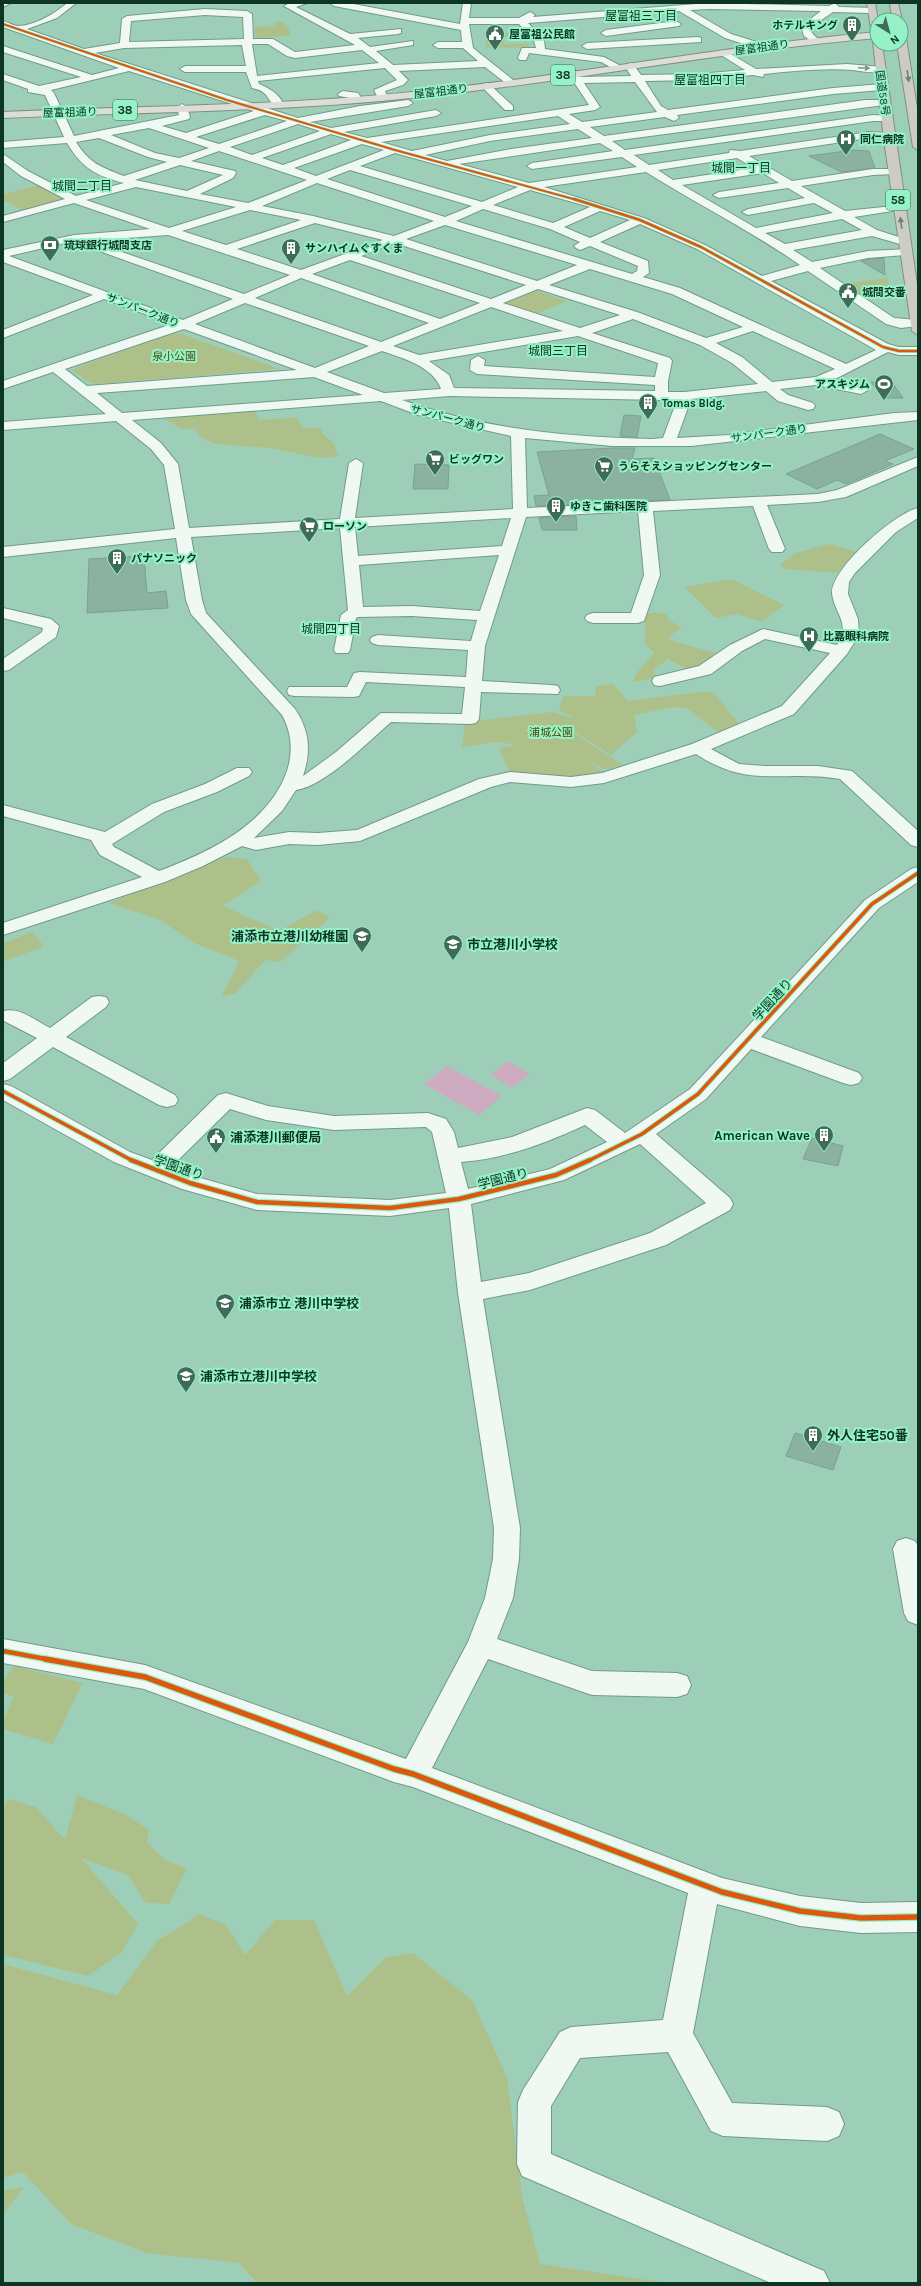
<svg xmlns="http://www.w3.org/2000/svg" width="921" height="2286" font-family="Karla,'Noto Sans JP',sans-serif">
	<style>
		.green { fill: #aec08a }
		.water { fill: #cfabc2 }
		.building { fill: #8bb2a0; stroke: #79a290 }
		.lines { fill: none; stroke-linecap: round; stroke-linejoin: round }
		.minor-casing { stroke: #729a89; stroke-width: 2 }
		.major-casing { stroke: #829080; stroke-width: 2 }
		.highway-casing { stroke: #829080; stroke-width: 2 }
		.minor { fill: #f0f8f4; fill-rule: evenodd }
		.major { fill: #dcddd7; fill-rule: evenodd }
		.highway { fill: #cdccc4; fill-rule: evenodd }
		.cycleway-far4-casing { stroke: #95f2c6; stroke-width: 3 }
		.cycleway-far3-casing { stroke: #95f2c6; stroke-width: 4 }
		.cycleway-far2-casing { stroke: #95f2c6; stroke-width: 5.5 }
		.cycleway-far1-casing { stroke: #95f2c6; stroke-width: 7 }
		.cycleway-casing { stroke: #95f2c6; stroke-width: 8 }
		.cycleway-far4 { stroke: #dd570d; stroke-width: 2 }
		.cycleway-far3 { stroke: #dd570d; stroke-width: 2.5 }
		.cycleway-far2 { stroke: #dd570d; stroke-width: 3.5 }
		.cycleway-far1 { stroke: #dd570d; stroke-width: 4.5 }
		.cycleway { stroke: #dd570d; stroke-width: 5.5 }
		.oneway { fill: #7e968c }
		.oneway2 { fill: #6c8074 }
		.labels { text-anchor: middle; stroke-width: 4; stroke-linejoin: round; paint-order: stroke }
		.far-poi-label { font-size: 11px; font-weight: bold; fill: #0c3525; stroke: #95f2c6; text-anchor: start }
		.far-street-label { font-size: 11px; fill: #0c3525; stroke: #95f2c6 }
		.far-park-label { font-size: 11px; fill: #524c0d; stroke: #95f2c6 }
		.far-neighbourhood-label { font-size: 12px; fill: #0c3525; stroke: #95f2c6 }
		.shield { fill: #95f2c6; stroke: #356e55; stroke-width: 1 }
		.shield-label { font-size: 12px; font-weight: bold; fill: #0c3525 }
		.poi-label { font-size: 13px; font-weight: bold; fill: #0c3525; stroke: #95f2c6; text-anchor: start }
		.street-label { font-size: 13px; fill: #0c3525; stroke: #95f2c6 }
	</style>
	<rect width="100%" height="100%" fill="#9dcfb8"/>
	<g class="green">
		<polygon points="274,22 282,22 288,27 291,36 256,38 254,27 274,26"/>
		<polygon points="527,32 529,34 503,37 504,44 527,43 529,47 486,48 486,37 495,33"/>
		<polygon points="40,185 67,200 23,211 3,200 3,194"/>
		<polygon points="888,278 889,295 863,299 837,284"/>
		<polygon points="534,290 567,301 536,314 503,303"/>
		<polygon points="171,334 182,334 280,369 97,384 89,382 73,371 77,367"/>
		<polygon points="255,410 260,420 297,417 304,429 319,427 323,431 322,433 334,444 338,456 319,458 270,448 214,444 202,438 193,428 183,430 163,418"/>
		<polygon points="829,544 857,552 837,573 784,569 780,565 795,553"/>
		<polygon points="732,579 784,605 762,622 736,614 716,618 684,587"/>
		<polygon points="654,612 667,614 668,620 682,627 671,635 669,640 716,653 700,668 690,671 668,659 653,671 658,678 633,682 635,675 654,653 645,643 645,614"/>
		<polygon points="613,684 628,701 708,691 714,693 741,726 720,734 688,709 674,707 634,715 637,732 611,755 573,731 585,722 571,731 623,765 603,769 589,760 602,772 564,778 510,773 499,748 513,746 513,744 496,742 462,747 465,722 552,712 576,719 559,710 563,696 595,696 596,686"/>
		<polygon points="226,857 247,859 261,881 223,906 279,931 317,910 330,918 280,962 265,960 236,993 221,997 239,961 196,944 160,920 109,903"/>
		<polygon points="32,932 44,946 3,962 3,943"/>
		<polygon points="14,1666 83,1683 53,1744 3,1729 3,1721 14,1697 3,1693 3,1682"/>
		<polygon points="77,1795 126,1815 149,1830 147,1842 165,1860 187,1868 169,1904 146,1903 128,1875 81,1858 138,1924 122,1952 88,1976 3,1955 3,1807 8,1799 36,1807 65,1840"/>
		<polygon points="200,1914 226,1925 245,1955 275,1920 314,1920 347,1996 386,1957 413,1953 472,2000 507,2077 522,2196 540,2264 668,2283 257,2283 239,2263 146,2253 71,2224 23,2172 3,2178 3,1964 117,1995 157,1941"/>
		<polygon points="24,2187 3,2215 3,2190"/>
	</g>
	<g class="water">
		<polygon points="508,1061 530,1074 512,1088 490,1075"/>
		<polygon points="447,1066 502,1096 479,1115 424,1084"/>
	</g>
	<g class="building">
		<polygon points="853,150 869,151 875,168 841,172 809,156"/>
		<polygon points="884,258 885,275 861,261 868,259"/>
		<polygon points="891,381 903,398 883,398 871,382"/>
		<polygon points="624,415 641,416 637,437 620,436"/>
		<polygon points="880,434 914,449 885,461 893,464 846,484 837,480 817,489 786,474"/>
		<polygon points="614,448 635,448 632,459 654,458 670,500 536,506 534,496 549,495 537,452"/>
		<polygon points="415,464 449,465 448,489 413,489"/>
		<polygon points="576,516 577,530 542,530 539,518"/>
		<polygon points="144,556 147,593 166,591 168,608 87,613 89,559"/>
		<polygon points="812,1138 843,1146 838,1166 803,1159"/>
		<polygon points="795,1433 841,1447 833,1470 786,1456"/>
	</g>
	<g class="lines">
		<g class="minor-casing">
			<g id="minor">
				<polygon points="3,3 11,3 3,7"/>
				<path d="M67 3H76L57 18 27 29 84 49 120 43 122 19 127 16 205 9 247 11 252 14 253 39H273L295 52 355 45 284 6 290 3H307L296 7 350 34 401 29V33L398 34 358 38 370 47 413 41V45L376 51 393 65 478 61 463 48H438L433 45 438 42H462L461 30 334 6 330 3H348L460 24 463 3H471L469 18H519L530 12 535 15 533 17 709 3 829 6 835 3 839 7 874 8V12L871 13 833 12 811 27 812 33 819 40 814 43 804 36 801 26 821 11 709 9 690 10 731 34 766 45 768 47 763 50 725 38 679 11 528 23 544 40 545 49 604 57 619 65V69L616 70 601 62 529 53 526 60H520L518 58 522 48H536L534 41 519 24H469L473 48 513 80V84H507L485 67 399 71 408 80 403 85 385 91 388 98 383 101 379 100 374 90 397 80 385 68 258 81 259 84C267 87 285 97 282 106 272 109 270 98 264 93 261 90 255 89 252 88L246 72H185L180 69 185 66H246L242 45 124 48 95 53 298 118 360 106 408 100 413 103 408 106 310 122 331 128 436 110 441 113 436 116 344 132 367 138 589 105 568 73 573 70 576 71 580 77 631 76 625 66 630 63 633 64 641 75 698 74 745 70 721 55V51L724 50 756 69 847 64 883 67 885 69C879 75 860 71 852 70 823 68 793 71 764 74L763 77 753 75 698 80 645 81 661 106 668 110 833 88 882 84 887 87 882 90 833 94 677 115 679 118 674 121 665 117 590 127 604 136 865 100H888L889 102 884 105 612 141 625 150 873 115 891 116 892 118 887 121H873L634 155 649 165 729 153 730 150 740 151 869 132 892 133 893 135 888 138H869L749 156 792 181 873 169H898L899 171 894 174 873 175 801 186 845 211 903 205 905 207 899 210 854 217 877 230 908 240 910 242 908 244H900L872 236 793 250 812 262 868 251 909 249 911 251 905 255 868 258 820 268 894 318 918 320V326L901 328 886 324 808 271 771 281 888 344 899 347H918V355H899L888 352 833 380 866 387 868 390 861 394 816 385 780 389 788 395 813 403 815 406 813 409 808 410 778 401 766 391 691 399 677 438 729 435 894 413 918 412V420L691 446H613L525 438 527 508 818 494 837 490 918 457V466L846 497 818 502 767 505 785 549 782 552H772L769 549 753 506 653 511 660 575 644 621 638 623H593L587 621 585 618 587 615 593 613H631L644 575 638 511 526 517 485 646 482 681 552 685 558 686 560 690 558 694 481 692 479 719 476 723 470 724 391 722C368 742 325 786 296 790L282 811 254 838 289 832 318 833 357 830 479 779 510 772 571 777 602 773 692 744 782 706 830 653 765 639 742 651 711 674 660 686 654 685 652 681 654 677 699 666 730 645 763 629 837 645C851 622 835 615 832 594 830 569 895 513 918 508V518L896 532 855 573 849 582 848 594 858 619 859 635 847 654 794 714 711 749 739 764 765 766H818L852 771 918 831V847L911 845 840 779C783 769 750 790 696 754L604 783 571 787 510 782 491 787 360 841 318 845 289 844 256 850 242 846 203 866 165 882 3 935V923L142 877 100 855 91 840 3 816V805L105 832 152 804 205 784 237 768H249L252 772 249 776 217 792 164 812 112 844 114 847 159 871C209 852 268 825 287 771 293 752 292 733 282 715L191 614 186 600 176 538 3 557V547L175 529 164 465 151 449 116 421 3 430V422L106 414 53 372 3 389V381L172 324 104 299 3 338V330L93 295 3 262V250L74 235 150 229 74 203 3 222V216L65 199 21 176 3 162V154L28 171 76 196 124 183C96 176 82 168 67 143L3 148V142L64 137 45 95 28 92V89L3 80V74L39 86 81 77 3 52V46L92 75 119 68 3 27V21C8 22 14 26 18 26 34 26 56 13 67 3ZM205 15 243 17 244 39 129 42 131 21ZM252 44H268L287 56 295 58 362 50 379 63 257 76ZM129 71 254 111 186 133 162 126 189 119 190 117 187 107 182 104 177 107 179 115 74 136 54 93 51 90ZM635 82 657 112 582 122 569 114 595 110 600 107 584 83ZM265 115 287 121 219 144 196 137ZM558 116 570 124 490 135 412 151 381 142ZM298 124 320 131 252 155 230 147ZM149 128 209 148 179 158 155 153 111 135ZM578 129 592 138 511 149 447 161 425 155 490 141ZM331 134 351 140 283 165 262 158ZM99 138 148 157 167 162 124 176C101 167 90 164 76 142ZM600 143 613 151 532 163 527 166 532 169 622 157 637 167 529 183 459 164ZM362 144 384 150 316 176 294 168ZM219 151 307 180 248 203 200 194 233 178 236 173 235 171 191 161ZM395 153 518 187 482 202 360 166ZM737 158 754 168 673 180 658 170ZM180 165 223 175 187 191 135 180ZM350 170 472 206 445 217 327 179ZM646 172C697 204 751 231 800 265L762 276 705 245 644 218 544 187ZM763 173 779 183 719 192 713 195 719 198 788 188 805 198 748 209 742 212 748 215 814 203 833 213 756 228 682 185ZM317 183 434 221 394 236 313 216 262 206ZM136 187 236 207 169 228 86 200ZM530 190 590 207 553 223 493 205ZM483 209 550 229 580 242 574 246 576 248 580 250 590 246 638 266 637 271 632 274 456 221ZM250 210 301 220 226 245 182 231ZM600 211 630 220 590 238 564 227ZM842 219 862 230 785 244 765 233ZM315 223 383 240 301 270 237 249ZM640 224 697 249 876 350 846 364 680 288 643 277 649 273 648 261 600 242ZM445 225 577 265 537 281 406 239ZM168 235 290 275 244 294 110 248 98 240ZM74 241H84L102 252 233 299 183 320 9 256ZM395 243 526 285 491 299 361 256ZM350 260 480 303 440 319 312 274ZM590 269 672 294 743 327 706 338 637 312 549 285ZM301 278 429 323 381 342 255 298ZM538 289 620 315 580 328 503 303ZM245 303 369 346 315 368 195 324ZM491 307 563 331 419 355 393 346ZM633 319 700 345 732 363 758 384 685 392H668V381L672 361 670 358 592 333ZM184 329 297 370 87 386 65 369ZM753 331 835 369 816 377 772 382 742 357 716 343ZM578 336 658 363 655 377 484 366 485 360 478 356 471 360 470 370 477 374 655 385V391L454 388 449 375 429 361ZM382 351C402 358 433 366 441 389L384 393 327 372ZM314 377 363 395 122 413 97 393ZM449 396 662 400H677L663 438 652 439C567 437 482 429 402 400ZM381 401 418 415 511 436 513 509 355 518 363 463 356 459 349 463 340 519 189 528 178 464 161 443 132 420ZM511 518 502 546 358 556 355 527ZM340 528 348 610 341 615 334 650 336 653H348L350 650 356 618 358 617 412 616 477 620 471 641 378 635 372 637 370 640 372 643 378 645 468 650 466 677 360 672 354 673 347 687H289L287 691 289 695 295 696 353 697 359 696 366 682 465 687 462 714 381 713 336 752 303 776C311 752 310 731 295 709L206 613 202 600 191 537ZM499 555 480 611 412 606 363 607 359 565Z"/>
				<polygon points="676,21 681,24 679,26 606,36 601,33 606,30"/>
				<polygon points="698,37 701,38 701,42 587,49 582,46 587,43"/>
				<polygon points="486,83 489,84 513,106 513,110 505,110 481,86"/>
				<polygon points="343,91 358,93 362,99 357,102 351,98 339,96 338,94"/>
				<polygon points="3,608 51,619 59,626 56,637 9,670 3,671 3,659 42,632 43,628 3,618"/>
				<path d="M918 867V882L879 908 761 1037 859 1073 862 1078 859 1083 851 1085 843 1083 751 1049 706 1099 656 1134 730 1198 733 1204 730 1210 666 1245 530 1290 483 1299 520 1528 519 1559 513 1598 497 1639 592 1671 677 1673 687 1676 691 1685 687 1694 677 1697 592 1695 488 1659 432 1768 722 1878 800 1896 861 1903 918 1902V1932L861 1933 800 1926 717 1904 693 2033 732 2103 827 2107 839 2112 844 2124 839 2136 827 2141 723 2136 711 2131 668 2052 580 2058 551 2106V2154L824 2271 830 2283H771L522 2176 517 2164 518 2102 523 2090 560 2032 571 2027 663 2020 688 1893 413 1787 394 1782 144 1689 3 1663V1639L145 1665 406 1759 468 1642 485 1598 493 1559 494 1528 458 1293 449 1208 390 1216 257 1210 182 1189 114 1162 3 1100V1084L11 1086 130 1152 152 1160 218 1095 226 1093 268 1106 334 1116 428 1113 446 1119 454 1132 458 1148 512 1137 587 1108 595 1110 625 1133 690 1089 865 900 911 869ZM230 1109 266 1120 334 1130 426 1127 432 1132 446 1193 390 1200 257 1194 197 1177 171 1167ZM585 1125 607 1142 550 1169 468 1189 461 1162C505 1159 546 1143 585 1125ZM640 1144 706 1203 650 1233 529 1273 481 1282 471 1204 564 1180Z"/>
				<path d="M99 996 106 997 109 1002 106 1007 66 1037 175 1095 178 1100 175 1105 167 1107 159 1105 53 1047 10 1079 3 1081V1063L37 1038 4 1021V1011C20 1007 36 1021 50 1028L92 997Z"/>
				<polygon points="906,1538 915,1541 918,1546 918,1625 908,1621 904,1613 893,1549 897,1541"/>
			</g>
		</g>
		<g class="major-casing">
			<path id="major" d="M877 32V38C724 51 574 81 422 97 283 112 143 112 3 118V112C143 106 283 106 422 91 574 75 724 46 877 32Z"/>
		</g>
		<g class="highway-casing">
			<g id="highway">
				<polygon points="867,3 875,3 878,20 877,44 882,44 918,291 918,335 912,331 884,140 873,42"/>
				<polygon points="890,3 898,3 902,20 901,21 892,20"/>
				<polygon points="901,35 906,38 918,114 918,150 913,147 897,44 901,44"/>
			</g>
		</g>
		<use href="#minor" class="minor"/>
		<use href="#major" class="major"/>
		<use href="#highway" class="highway"/>
		<g class="cycleway-far4-casing">
			<polyline id="cycleway-far4" points="3,24 227,100 395,150 577,200"/>
		</g>
		<g class="cycleway-far3-casing">
			<polyline id="cycleway-far3" points="574,199 640,220 701,247 883,347 899,351 918,351"/>
		</g>
		<g class="cycleway-far2-casing">
			<g id="cycleway-far2">
				<polyline points="3,1091 133,1161"/>
				<polyline points="588,1161 642,1134 698,1094 872,904 918,873"/>
			</g>
		</g>
		<g class="cycleway-far1-casing">
			<g id="cycleway-far1">
				<polyline points="131,1160 190,1183 257,1202 390,1208 459,1199 556,1175 590,1160"/>
				<polyline points="3,1651 51,1660"/>
			</g>
		</g>
		<g class="cycleway-casing">
			<polyline id="cycleway" points="45,1659 145,1677 394,1769 413,1774 722,1892 800,1911 861,1918 918,1917"/>
		</g>
		<use href="#cycleway-far4" class="cycleway-far4"/>
		<use href="#cycleway-far3" class="cycleway-far3"/>
		<use href="#cycleway-far2" class="cycleway-far2"/>
		<use href="#cycleway-far1" class="cycleway-far1"/>
		<use href="#cycleway" class="cycleway"/>
	</g>
	<defs><path id="oneway-solid" d="M-6-.8H1V-3.2L6.5 0L1 3.2V.8H-6Z"/></defs>
	<use class="oneway" href="#oneway-solid" transform="translate(864 68) rotate(3)"/>
	<g class="oneway2">
		<use href="#oneway-solid" transform="translate(908 76) rotate(81)"/>
		<use href="#oneway-solid" transform="translate(901 223) rotate(-98)"/>
	</g>
	<defs>
		<g id="building-pin" transform="scale(1)"><path d="M0 17L-7.5 6A9.5 9.5 0 1 1 7.5 6Z" fill="#3f6b58" stroke="#95f2c6"/><path d="M-4-6H4V6H1V3H-1V6H-4ZM-2.5-4.3h1.7v1.8h-1.7ZM.8-4.3h1.7v1.8H.8ZM-2.5-1h1.7V.8h-1.7ZM.8-1h1.7V.8H.8Z" fill="#fff"/></g>
		<g id="civic-pin" transform="scale(1)"><path d="M0 17L-7.5 6A9.5 9.5 0 1 1 7.5 6Z" fill="#3f6b58" stroke="#95f2c6"/><path d="M-.6-6.5H3V-4.5H.6V-3L4-1V1h2V6H-6V1h2V-1L-.6-3ZM-1.2 2.5V6h2.4V2.5Z" fill="#fff"/></g>
		<g id="hospital-pin" transform="scale(1)"><path d="M0 17L-7.5 6A9.5 9.5 0 1 1 7.5 6Z" fill="#3f6b58" stroke="#95f2c6"/><path d="M-5-5h3v3.5h4V-5h3V5h-3V1.5h-4V5h-3Z" fill="#fff"/></g>
		<g id="bank-pin" transform="scale(1)"><path d="M0 17L-7.5 6A9.5 9.5 0 1 1 7.5 6Z" fill="#3f6b58" stroke="#95f2c6"/><path d="M-6-4H6V4H-6ZM0-2.3a2.3 2.3 0 1 0 0 4.6a2.3 2.3 0 1 0 0-4.6Z" fill="#fff"/></g>
		<g id="stadium-pin" transform="scale(1)"><path d="M0 17L-7.5 6A9.5 9.5 0 1 1 7.5 6Z" fill="#3f6b58" stroke="#95f2c6"/><path d="M0-5a6.5 5 0 1 0 0 10a6.5 5 0 1 0 0-10ZM-3.5-1.8h7v3.6h-7Z" fill="#fff"/></g>
		<g id="supermarket-pin" transform="scale(1)"><path d="M0 17L-7.5 6A9.5 9.5 0 1 1 7.5 6Z" fill="#3f6b58" stroke="#95f2c6"/><path d="M-6-5.5h2.5l.6 2H6L4.5 2H-2.5L-4.4-4H-6ZM-1.5 3.2a1.3 1.3 0 1 0 .1 0ZM3 3.2a1.3 1.3 0 1 0 .1 0Z" fill="#fff"/></g>
		<g id="school-pin" transform="scale(1)"><path d="M0 17L-7.5 6A9.5 9.5 0 1 1 7.5 6Z" fill="#3f6b58" stroke="#95f2c6"/><path d="M0-5L7-2L0 1L-7-2ZM-4 1L0 2.5L4 1V4Q0 6-4 4Z" fill="#fff"/></g>
	</defs>
	<g fill-rule="evenodd">
		<use href="#building-pin" x="852" y="25"/>
		<use href="#civic-pin" x="495" y="34"/>
		<use href="#hospital-pin" x="846" y="139"/>
		<use href="#bank-pin" x="50" y="245"/>
		<use href="#building-pin" x="291" y="248"/>
		<use href="#civic-pin" x="848" y="292"/>
		<use href="#stadium-pin" x="884" y="384"/>
		<use href="#building-pin" x="648" y="403"/>
		<use href="#supermarket-pin" x="435" y="459"/>
		<use href="#supermarket-pin" x="604" y="466"/>
		<use href="#building-pin" x="556" y="506"/>
		<use href="#supermarket-pin" x="309" y="526"/>
		<use href="#building-pin" x="117" y="558"/>
		<use href="#hospital-pin" x="809" y="636"/>
		<use href="#school-pin" x="362" y="936"/>
		<use href="#school-pin" x="453" y="944"/>
		<use href="#building-pin" x="824" y="1135"/>
		<use href="#civic-pin" x="216" y="1137"/>
		<use href="#school-pin" x="225" y="1303"/>
		<use href="#school-pin" x="186" y="1376"/>
		<use href="#building-pin" x="813" y="1435"/>
	</g>
	<g class="labels">
		<g class="far-poi-label">
			<text x="838" y="29" text-anchor="end">ホテルキング</text>
			<text x="509" y="38">屋冨祖公民館</text>
			<text x="860" y="143">同仁病院</text>
			<text x="64" y="249">琉球銀行城間支店</text>
			<text x="305" y="252">サンハイムぐすくま</text>
			<text x="862" y="296">城間交番</text>
			<text x="870" y="388" text-anchor="end">アスキジム</text>
			<text x="662" y="407">Tomas Bldg.</text>
			<text x="449" y="463">ビッグワン</text>
			<text x="618" y="470">うらそえショッピングセンター</text>
			<text x="570" y="510">ゆきこ歯科医院</text>
			<text x="323" y="530">ローソン</text>
			<text x="131" y="562">パナソニック</text>
			<text x="823" y="640">比嘉眼科病院</text>
		</g>
		<g class="far-street-label">
			<text transform="translate(762 47) rotate(-8)" y="4">屋富祖通り</text>
			<text transform="translate(441 91) rotate(-7)" y="4">屋富祖通り</text>
			<text transform="translate(883 93) rotate(82)" y="4">国道58号</text>
			<text transform="translate(70 112) rotate(-2)" y="4">屋富祖通り</text>
			<text transform="translate(143 310) rotate(21)" y="4">サンパーク通り</text>
			<text transform="translate(448 418) rotate(15)" y="4">サンパーク通り</text>
			<text transform="translate(769 433) rotate(-8)" y="4">サンパーク通り</text>
		</g>
		<g class="far-park-label">
			<text x="174" y="360">泉小公園</text>
			<text x="551" y="736">浦城公園</text>
		</g>
		<g class="far-neighbourhood-label">
			<text x="641" y="20">屋富祖三丁目</text>
			<text x="710" y="84">屋富祖四丁目</text>
			<text x="741" y="172">城間一丁目</text>
			<text x="82" y="190">城間二丁目</text>
			<text x="558" y="355">城間三丁目</text>
			<text x="331" y="633">城間四丁目</text>
		</g>
		<g class="shield">
			<rect x="551" y="65" width="24" height="20" rx="3"/>
			<rect x="113" y="100" width="24" height="20" rx="3"/>
			<rect x="886" y="190" width="24" height="20" rx="3"/>
		</g>
		<g class="shield-label">
			<text x="563" y="79">38</text>
			<text x="125" y="114">38</text>
			<text x="898" y="204">58</text>
		</g>
		<g class="poi-label">
			<text x="348" y="941" text-anchor="end">浦添市立港川幼稚園</text>
			<text x="467" y="949">市立港川小学校</text>
			<text x="810" y="1140" text-anchor="end">American Wave</text>
			<text x="230" y="1142">浦添港川郵便局</text>
			<text x="239" y="1308">浦添市立 港川中学校</text>
			<text x="200" y="1381">浦添市立港川中学校</text>
			<text x="827" y="1440">外人住宅50番</text>
		</g>
		<g class="street-label">
			<text transform="translate(772 999) rotate(-47)" y="5">学園通り</text>
			<text transform="translate(179 1167) rotate(19)" y="5">学園通り</text>
			<text transform="translate(503 1178) rotate(-14)" y="5">学園通り</text>
		</g>
	</g>
	<rect width="921" height="2286" fill="none" stroke="#0c3525" stroke-width="8"/>
	<g transform="translate(889 32) rotate(143)"><circle r="19" fill="#95f2c6" stroke="#5ea686"/>
	<path d="M0-3L7 15L0 10L-7 15Z" fill="#3f6b58"/>
	<text y="-6" font-size="11" font-weight="bold" text-anchor="middle" fill="#0c3525">N</text>
	</g>
</svg>
